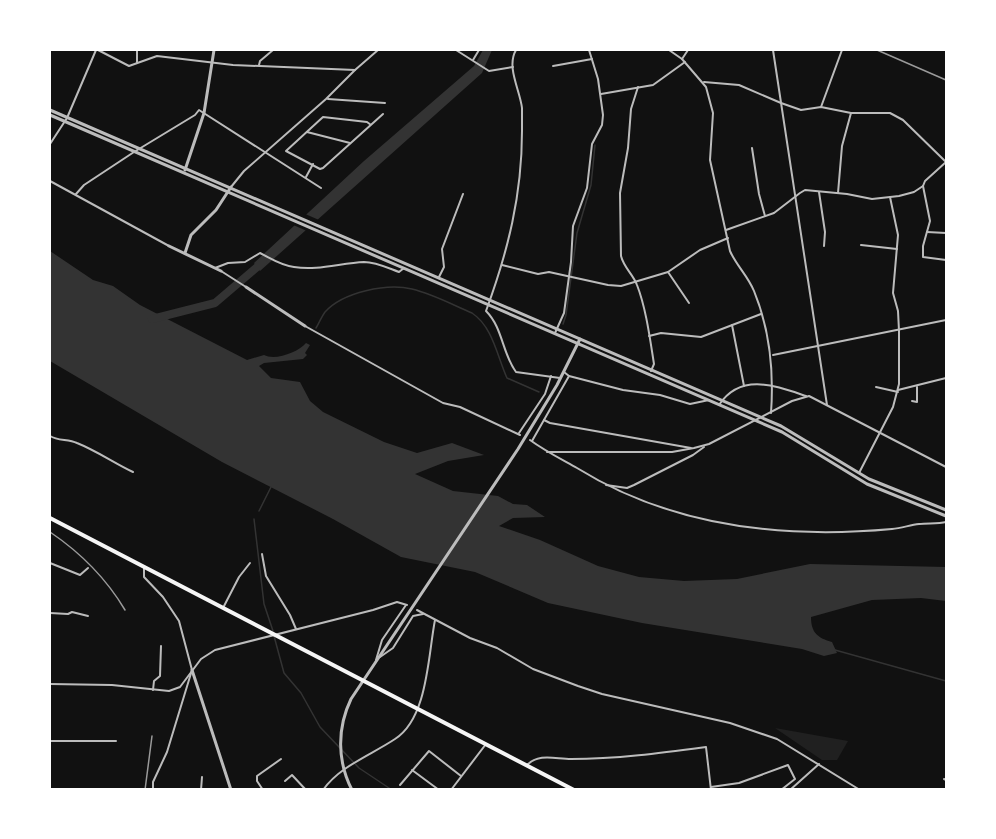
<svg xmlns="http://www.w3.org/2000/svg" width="996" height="839" font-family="'Roboto Serif',serif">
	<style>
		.green { fill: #202020 }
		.water { fill: #333 }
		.pier { fill: #111 }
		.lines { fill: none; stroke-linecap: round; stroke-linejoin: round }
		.stream { stroke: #333; stroke-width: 1.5 }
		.river { stroke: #333; stroke-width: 8 }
		.minor { stroke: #bcbcbc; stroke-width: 2 }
		.tertiary { stroke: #bcbcbc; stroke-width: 3 }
		.trunk { stroke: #f5f5f5; stroke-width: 4 }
		.rail { stroke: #9a9a9a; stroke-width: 1.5 }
	</style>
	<rect width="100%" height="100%" fill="#111"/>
	<polygon class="green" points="775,728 848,741 837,760 822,760"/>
	<g class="water">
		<polygon points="483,50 492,50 482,73 260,271 254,263 364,161 474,66"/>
		<path d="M50 251 93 280 113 286 140 305 247 360 264 355C275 361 299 352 306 343L310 345 305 353 307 355 303 359 264 363 259 366 271 378 300 382 310 401 323 412 384 442 417 453 452 443 484 455 448 461 415 474 453 491 498 496 513 504 527 505 545 517 513 518 499 526 540 540 598 566 639 577 684 581 737 579 810 564 946 567V601L921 598 872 600 811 617C811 633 818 638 832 642L837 653 824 656 802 649 642 623 548 603 475 572 401 557 333 519 222 462 50 361Z"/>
	</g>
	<polygon class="pier" points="303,213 319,220 307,231 291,224"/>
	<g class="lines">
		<g class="stream">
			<polyline points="563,324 566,315 577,233 591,185 595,145"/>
			<path d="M316 328C319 323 322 316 325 312 343 292 387 283 412 289 433 294 453 305 472 313 493 327 497 356 507 378L539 392"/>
			<polyline points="259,511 271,487"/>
			<polyline points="254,519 264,604 273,631"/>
			<polyline points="274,636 284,673 301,693 320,727 359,768 392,790"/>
			<polyline points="835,650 946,681"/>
		</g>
		<polyline class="river" points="152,319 215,303 263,262"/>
		<g class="minor">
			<polyline points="98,50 129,66 157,56 233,65 355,70 378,50"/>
			<polyline points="456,50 489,71 513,67"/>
			<path d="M516 50C506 67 520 90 522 108 522 116 522 123 522 131 522 195 508 251 486 311 503 328 502 353 516 372L560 378"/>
			<path d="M669 50 682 59 706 87 713 113 710 160 730 251C736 265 748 276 754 291 770 330 774 371 771 413"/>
			<polyline points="773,50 827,405"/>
			<polyline points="682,59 688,50"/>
			<polyline points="473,60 479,50"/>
			<polyline points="137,63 137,50"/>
			<polyline points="259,65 260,61 273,50"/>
			<polyline points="553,66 592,59"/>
			<polyline points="704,82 739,85 781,103 801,110 821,107 851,113 890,113 903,120 946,162"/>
			<path d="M638 87 631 109 628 148 620 193 621 256C624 268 633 274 637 285 646 308 650 339 654 364L651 371"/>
			<polyline points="601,94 653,85 685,62"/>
			<polyline points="328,99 385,103"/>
			<polyline points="821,107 842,50"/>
			<polyline points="371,125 367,122 323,117 286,151 320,169 323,168 383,114"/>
			<polyline points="307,132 350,143"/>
			<polyline points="50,144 67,118 96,50"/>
			<polyline points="752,148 759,194 765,216"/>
			<polyline points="306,177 313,164"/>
			<polyline points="50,181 169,246"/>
			<polyline points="923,186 930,221 923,246 923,257 946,260"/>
			<polyline points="231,187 244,171 326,99 355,70"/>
			<polyline points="819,192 825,232 824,246"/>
			<polyline points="838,193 842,146 851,113"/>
			<polyline points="76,194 84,185 134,152 195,115 199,110 321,188"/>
			<polyline points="726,230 774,213 800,193 805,190 847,194 872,199 899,196 914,192 923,186 925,181 946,162"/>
			<polyline points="927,232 946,233"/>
			<polyline points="861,245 897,249"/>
			<polyline points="502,265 538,274 549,272 608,285 621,286 668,272 700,250 728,238"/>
			<path d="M215 268 228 263 245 262 260 253C272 259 280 265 294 267 317 271 341 263 364 262 376 262 388 268 399 272L404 268"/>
			<polyline points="221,271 246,287"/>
			<polyline points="668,272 689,303"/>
			<polyline points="439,277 444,267 442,249 463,194"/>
			<polyline points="732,325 744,386"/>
			<polyline points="305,326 443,403 460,407 520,435"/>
			<polyline points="555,333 564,313 571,262 573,226 587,188 592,144 602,125 603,115 598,79 589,50"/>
			<polyline points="649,336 661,333 701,337 761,314"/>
			<polyline points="773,355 946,320"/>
			<polyline points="569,376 623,390 660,395 690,404 709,400"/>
			<polyline points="876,387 898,392"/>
			<polyline points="898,390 946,378"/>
			<polyline points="912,401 917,402 917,387"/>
			<path d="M719 405C741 372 776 386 806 396"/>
			<polyline points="544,420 550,423 691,448"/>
			<polyline points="519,433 545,394 551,376"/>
			<path d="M50 436C58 441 68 439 77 443 97 451 114 463 133 472"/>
			<path d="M530 440C545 451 561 459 577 468 672 527 783 539 892 529 902 528 910 525 919 524 928 523 938 524 946 522"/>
			<polyline points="532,441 569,376 564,372"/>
			<polyline points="547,452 672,452 694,448 709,444 792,401 809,396 946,467"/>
			<polyline points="859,473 893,407 899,384 899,331 898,311 893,293 898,235 890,197"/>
			<polyline points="606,485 627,488 634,485 693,455 704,447"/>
			<polyline points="262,554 266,576 290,615 296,629"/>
			<polyline points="50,563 80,575 88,568"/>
			<polyline points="144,568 144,577 163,597 179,621 192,670 167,752 153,782 153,790"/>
			<polyline points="223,608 239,577 250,563"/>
			<polyline points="417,610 470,638 497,648 533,669 578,686 602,694 730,723 777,739 860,790"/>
			<polyline points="50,613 68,614 72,612 88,616"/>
			<polyline points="380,657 393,648 413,616 423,614"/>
			<polyline points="376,660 382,640 406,605"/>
			<polyline points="50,684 112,685 169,691 180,687 201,659 215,650 373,610 397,602 407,605"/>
			<polyline points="153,690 154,681 160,676 161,646"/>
			<polyline points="50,741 116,741"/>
			<path d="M527 765C539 753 555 759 571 759 616 759 661 753 706 747L711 790"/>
			<polyline points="412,770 439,790"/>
			<polyline points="944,779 946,780"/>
			<polyline points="285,781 292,775 306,790"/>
			<polyline points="400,785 429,751 461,776"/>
			<polyline points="711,787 739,783 788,765 795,779 781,790"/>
			<polyline points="201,790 202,777"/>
			<polyline points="263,790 257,781 257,776 281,759"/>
			<path d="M323 790C340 766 371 755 395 739 428 718 428 655 435 620"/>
			<polyline points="451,790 486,744"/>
			<polyline points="790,790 819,764"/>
		</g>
		<g class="tertiary">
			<polyline points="50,110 781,426 869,479 946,510"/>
			<polyline points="50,115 782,432 867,484 946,516"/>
			<polyline points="185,170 204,113 214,50"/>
			<polyline points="169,246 221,271"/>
			<polyline points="185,253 191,235 216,210 231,187"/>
			<polyline points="246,287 305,326"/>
			<polyline points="192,670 231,790"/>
			<path d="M352 790C337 761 337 728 351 699L518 449 557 385 580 339"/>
		</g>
		<polyline class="trunk" points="50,518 574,790"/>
		<g class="rail">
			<polyline points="877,50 946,80"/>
			<path d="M50 532C81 553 106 578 125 610"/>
			<polyline points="145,790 152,736"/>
		</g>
	</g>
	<rect width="996" height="839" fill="none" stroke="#ffffff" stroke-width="102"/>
</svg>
